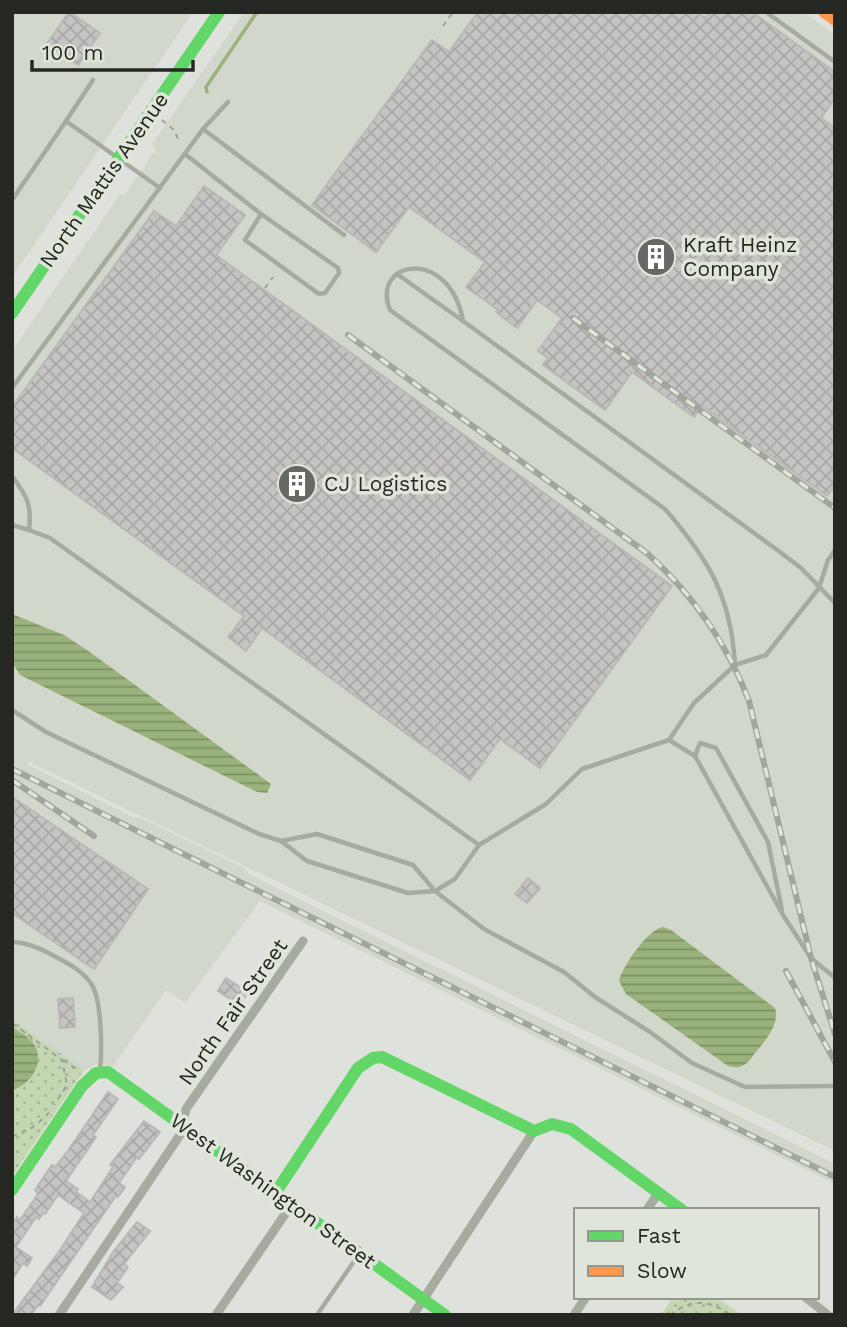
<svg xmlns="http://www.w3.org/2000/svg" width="847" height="1327" font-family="'Work Sans',sans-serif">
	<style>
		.built { fill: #d1d8cb }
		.green { fill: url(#green-dots) }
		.water { fill: url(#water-rules) }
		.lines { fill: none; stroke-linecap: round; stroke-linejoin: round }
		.stream { stroke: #9ab27b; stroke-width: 3.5 }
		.building { fill: url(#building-cross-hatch); stroke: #bab8b6; stroke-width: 2 }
		.path { stroke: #9ea399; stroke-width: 2; stroke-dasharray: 5 5; stroke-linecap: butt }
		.lane { stroke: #a5ab9f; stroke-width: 4.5 }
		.street { stroke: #a5ab9f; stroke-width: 9 }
		.fast { stroke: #63d668; stroke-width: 12 }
		.slow { stroke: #ff974d; stroke-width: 12 }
		.rail-casing { stroke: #a1a69c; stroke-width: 6 }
		.rail { stroke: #dfe5d9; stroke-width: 3.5; stroke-dasharray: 10; stroke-linecap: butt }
		.labels { text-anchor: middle; stroke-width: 7; stroke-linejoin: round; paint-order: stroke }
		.street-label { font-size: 21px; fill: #242722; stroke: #dfe5d9 }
		.poi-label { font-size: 21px; fill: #242722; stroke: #dfe5d9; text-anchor: start }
	</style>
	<defs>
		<pattern id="green-dots" width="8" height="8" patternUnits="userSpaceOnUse" patternTransform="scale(1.75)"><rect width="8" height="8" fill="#c5d6b2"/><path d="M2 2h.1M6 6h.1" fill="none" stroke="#a9b899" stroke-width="1.8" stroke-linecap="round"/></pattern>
		<pattern id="water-rules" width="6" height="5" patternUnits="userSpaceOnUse" patternTransform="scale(1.75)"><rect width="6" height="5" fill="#9ab27b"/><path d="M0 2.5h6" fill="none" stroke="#7d9164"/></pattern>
		<pattern id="building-cross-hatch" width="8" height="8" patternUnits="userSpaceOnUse" patternTransform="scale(1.75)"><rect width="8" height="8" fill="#c6c4c2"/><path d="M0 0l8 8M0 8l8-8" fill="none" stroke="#aaa8a6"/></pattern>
	</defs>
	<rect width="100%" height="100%" fill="#dfe2dc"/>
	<g class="built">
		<polygon points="12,12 193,12 12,277"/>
		<polygon points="244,12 804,12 835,35 835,1151 23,759 28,762 28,765 133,817 139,817 244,868 249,874 835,1164 835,1184 260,901 185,1003 166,990 113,1066 97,1064 84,1070 12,1019 12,351 120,194 124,196 156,149 152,144"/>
	</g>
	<g class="green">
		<polygon points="12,1019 84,1070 12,1176"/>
		<polygon points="673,1297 716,1297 741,1315 661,1315"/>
	</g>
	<g class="water">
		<polygon points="12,614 64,635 87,650 271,784 267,793 257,792 20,675 12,662"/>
		<path d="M663 927 671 930 775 1008C781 1027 759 1047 748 1062 741 1068 736 1068 728 1066L626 994 619 981C622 967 648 929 663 927Z"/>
		<path d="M12 1027C18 1031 26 1035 31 1041 48 1058 32 1085 12 1090Z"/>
	</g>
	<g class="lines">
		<polyline class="stream" points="207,92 206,87 257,12"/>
	</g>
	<g class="building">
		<polygon points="69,12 100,33 78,65 47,44"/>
		<polygon points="478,12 697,12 705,18 710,12 752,12 835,72 835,98 821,118 835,128 835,486 827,496 702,406 694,417 632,372 605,410 543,365 548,358 538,351 562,318 537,300 517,328 496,312 498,310 466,287 485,262 409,207 376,252 312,205 432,40 449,52"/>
		<polygon points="204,186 245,215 216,255 672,586 540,768 500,739 470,780 262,628 246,651 228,637 244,616 12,448 12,407 154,211 176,226"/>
		<polygon points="12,797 148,889 94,969 12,913"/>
		<polygon points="528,878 540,888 527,903 515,894"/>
		<polygon points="226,978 248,992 239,1005 218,991"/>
		<polygon points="73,998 75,1027 60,1028 58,999"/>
		<polygon points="108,1092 118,1099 93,1135 96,1137 66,1181 78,1189 76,1192 90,1202 113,1167 110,1165 144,1121 160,1132 139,1159 137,1157 119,1183 125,1187 118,1197 116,1196 40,1306 38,1305 31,1315 12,1315 60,1250 84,1213 58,1195 45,1214 43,1213 39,1219 36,1217 16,1247 32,1258 27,1266 23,1263 12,1280 12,1225 17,1217 20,1220 38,1194 35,1190 52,1165 55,1167 67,1152"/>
		<polygon points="137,1222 150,1231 124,1264 128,1267 117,1283 123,1287 111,1300 92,1287 113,1252"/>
	</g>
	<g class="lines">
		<g class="path">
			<polyline points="443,26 453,12"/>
			<polyline points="162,120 174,130 180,143"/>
			<polyline points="265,288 273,277"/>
			<polyline points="12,1023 62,1060 67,1085 54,1105"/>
			<polyline points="63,1060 79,1071"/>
			<path d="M12 1136C29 1132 40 1123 51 1110"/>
			<polyline points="684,1297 686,1303"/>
			<path d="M670 1315C692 1298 709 1300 731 1315"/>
		</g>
		<g class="lane">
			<polyline points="766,12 835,62"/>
			<polyline points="93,80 66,121 160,188"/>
			<polyline points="203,129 344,235"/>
			<polyline points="185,154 261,214 338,268 339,273 325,293 319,294 245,240 261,214"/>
			<polyline points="12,200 66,121"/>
			<polyline points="397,274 463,321"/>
			<polyline points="12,388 203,129 228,102"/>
			<path d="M12 476C27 496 32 505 29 530L50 538 479 845"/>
			<polyline points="12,525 29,530"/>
			<path d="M735 665C731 596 709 560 665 509L390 310C370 260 450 246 463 321L780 552 801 568 835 603"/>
			<polyline points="12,710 46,732 259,834 281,841 307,861 408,893 435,891 455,879 479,845 546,804 582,769 669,740 694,703 735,665 766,655 819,588 828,560 835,550"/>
			<polyline points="669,740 695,756 783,915 811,958 835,978"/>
			<polyline points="695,756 700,743 716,748 768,842 782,910"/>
			<polyline points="281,841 317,834 413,865 435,891 484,929 564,972 595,997 650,1032 692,1063 745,1087 835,1086"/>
			<path d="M12 942C28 942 44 950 58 958 71 965 84 972 92 985 102 1002 102 1051 100 1071"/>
			<polyline points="317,1315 359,1254"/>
		</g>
		<g class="street">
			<polyline points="647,1210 658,1193"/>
			<polyline points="805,1297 828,1315"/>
			<polyline points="59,1315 180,1135 186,1109 303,941"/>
			<polyline points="216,1315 292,1204"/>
			<polyline points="413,1315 534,1131"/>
			<polyline points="574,1315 586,1297"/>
		</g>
		<g class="fast">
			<polyline points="12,313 219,12"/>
			<polyline points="12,1190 82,1086 96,1073 108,1072 445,1315"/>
			<polyline points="276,1192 358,1068 373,1058 382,1057 534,1131 552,1124 571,1129 682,1210"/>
		</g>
		<polyline class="slow" points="824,12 835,20"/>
		<g class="rail-casing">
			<g id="rail">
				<polyline points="573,318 835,508"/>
				<path d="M348 335 648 554C694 596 727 643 749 701L811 958 835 1034"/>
				<polyline points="12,769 835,1177"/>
				<polyline points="12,780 94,836"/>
				<polyline points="786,971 835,1062"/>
			</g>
		</g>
		<use href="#rail" class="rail"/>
	</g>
	<defs>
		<g id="building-disc" transform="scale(2.0125)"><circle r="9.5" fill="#656863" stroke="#dfe5d9"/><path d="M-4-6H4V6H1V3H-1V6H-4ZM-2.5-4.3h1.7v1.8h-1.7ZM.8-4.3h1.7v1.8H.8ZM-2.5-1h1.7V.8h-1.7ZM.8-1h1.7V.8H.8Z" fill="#fff"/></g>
	</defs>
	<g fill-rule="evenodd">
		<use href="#building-disc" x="656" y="257"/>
		<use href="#building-disc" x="297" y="484"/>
	</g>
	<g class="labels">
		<g class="street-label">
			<text transform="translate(104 180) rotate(-55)" y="7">North Mattis Avenue</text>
			<text transform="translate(233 1012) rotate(-55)" y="7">North Fair Street</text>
			<text transform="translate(273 1191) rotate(36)" y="7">West Washington Street</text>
		</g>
		<g class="poi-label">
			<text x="683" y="252">Kraft Heinz<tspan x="683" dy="24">Company</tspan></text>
			<text x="324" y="491">CJ Logistics</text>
		</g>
	</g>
	<rect width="847" height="1327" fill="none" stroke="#242722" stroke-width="28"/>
	<rect x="574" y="1208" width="245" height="91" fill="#dfe5d9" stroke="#949990" stroke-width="2"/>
	<rect x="588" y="1231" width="35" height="10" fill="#63d668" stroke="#949990" stroke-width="2"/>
	<text x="637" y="1243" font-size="21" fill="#242722">Fast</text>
	<rect x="588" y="1266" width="35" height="10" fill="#ff974d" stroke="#949990" stroke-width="2"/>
	<text x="637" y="1278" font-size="21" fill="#242722">Slow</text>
	<path d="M32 60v10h161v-10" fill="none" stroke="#242722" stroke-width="3.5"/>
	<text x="42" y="60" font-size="21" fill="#242722" stroke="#dfe5d9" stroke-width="5" paint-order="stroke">100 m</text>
</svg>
